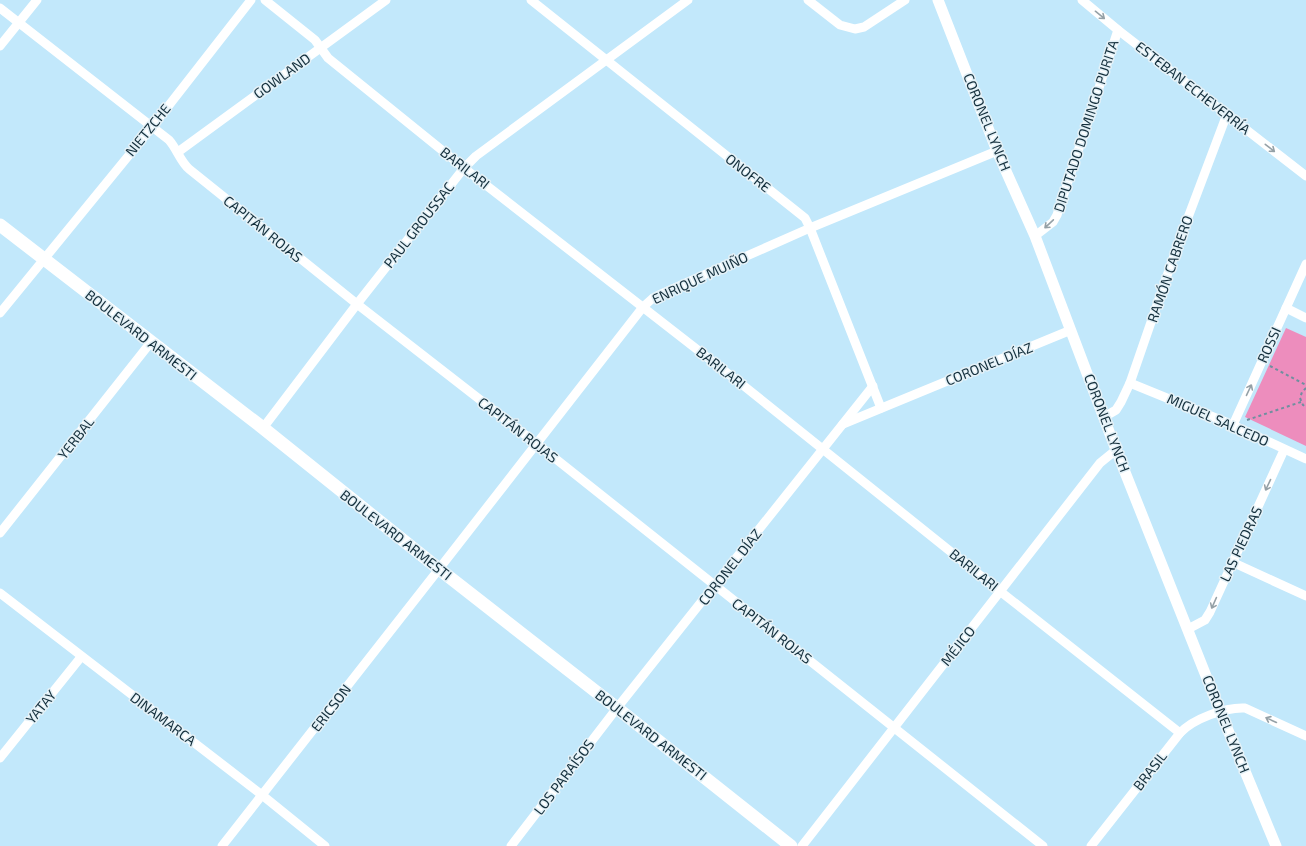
<svg xmlns="http://www.w3.org/2000/svg" width="1306" height="846" font-family="'Exo 2',sans-serif">
	<style>
		.green { fill: #ed8dbd }
		.lines { fill: none; stroke-linecap: round; stroke-linejoin: round }
		.path { stroke: #6f8f9f; stroke-width: 2; stroke-dasharray: 3 3; stroke-linecap: butt }
		.minor { stroke: #fff; stroke-width: 9 }
		.tertiary { stroke: #fff; stroke-width: 11 }
		.secondary { stroke: #fff; stroke-width: 13 }
		.oneway { stroke: #95a1a7 }
		.labels { text-anchor: middle; stroke-width: 3; stroke-linejoin: round; paint-order: stroke }
		.street-label { font-size: 14px; fill: #142f3c; stroke: #e4f1f7 }
	</style>
	<rect width="100%" height="100%" fill="#c2e8fb"/>
	<polygon class="green" points="1286,328 1306,337 1306,446 1245,417"/>
	<g class="lines">
		<g class="path">
			<polyline points="1270,366 1306,385"/>
			<polyline points="1306,388 1302,392 1300,398 1303,405 1306,407"/>
			<polyline points="1247,420 1301,402"/>
		</g>
		<g class="minor">
			<polyline points="265,0 315,40 328,58 464,168 744,386 1001,592 1180,733"/>
			<polyline points="531,0 805,218 810,228 881,408"/>
			<polyline points="808,0 840,25 855,29 864,27 905,0"/>
			<polyline points="1082,0 1118,30 1306,176"/>
			<path d="M0 8 169 140C177 149 180 161 189 169L357 304 537 444 1043 846"/>
			<polyline points="0,46 37,0"/>
			<polyline points="178,152 386,0"/>
			<polyline points="1035,236 1053,222 1057,215 1118,30"/>
			<polyline points="1286,308 1306,318"/>
			<polyline points="0,313 152,127 251,0"/>
			<polyline points="1130,383 1233,425 1306,459"/>
			<polyline points="1104,417 1116,410 1121,402 1130,383 1178,244 1227,114"/>
			<polyline points="843,424 1071,330"/>
			<polyline points="1233,425 1306,264"/>
			<polyline points="263,428 357,304 464,168 476,156 688,0"/>
			<polyline points="0,533 151,342"/>
			<polyline points="1232,562 1306,596"/>
			<polyline points="0,593 262,795 325,846"/>
			<polyline points="1188,629 1205,620 1210,612 1284,450"/>
			<polyline points="0,758 81,657"/>
			<polyline points="222,846 439,569 643,307 653,298 663,293 810,228 997,151"/>
			<polyline points="511,846 617,708 873,386"/>
			<polyline points="802,846 1100,463 1116,450"/>
			<path d="M1091 846 1180 733C1193 719 1225 707 1245 708L1306 736"/>
		</g>
		<polyline class="tertiary" points="938,0 997,151 1035,236 1113,442 1220,711 1276,846"/>
		<polyline class="secondary" points="0,225 263,428 439,569 617,708 791,846"/>
	</g>
	<defs><path id="oneway-shaft" d="M-6 0H5M1.5-3L5.5 0L1.5 3" fill="none" stroke-width="1.6" stroke-linecap="round" stroke-linejoin="round"/></defs>
	<g class="oneway">
		<use href="#oneway-shaft" transform="translate(1100 15) rotate(39)"/>
		<use href="#oneway-shaft" transform="translate(1270 148) rotate(38)"/>
		<use href="#oneway-shaft" transform="translate(1049 224) rotate(137)"/>
		<use href="#oneway-shaft" transform="translate(1249 390) rotate(-65)"/>
		<use href="#oneway-shaft" transform="translate(1268 485) rotate(115)"/>
		<use href="#oneway-shaft" transform="translate(1214 603) rotate(114)"/>
		<use href="#oneway-shaft" transform="translate(1271 720) rotate(-155)"/>
	</g>
	<g class="labels">
		<g class="street-label">
			<text transform="translate(282 76) rotate(-36)" y="5">GOWLAND</text>
			<text transform="translate(1193 88) rotate(38)" y="5">ESTEBAN ECHEVERRÍA</text>
			<text transform="translate(987 122) rotate(68)" y="5">CORONEL LYNCH</text>
			<text transform="translate(1086 126) rotate(-72)" y="5">DIPUTADO DOMINGO PURITA</text>
			<text transform="translate(148 130) rotate(-51)" y="5">NIETZCHE</text>
			<text transform="translate(465 168) rotate(38)" y="5">BARILARI</text>
			<text transform="translate(748 173) rotate(38)" y="5">ONOFRE</text>
			<text transform="translate(419 225) rotate(-52)" y="5">PAUL GROUSSAC</text>
			<text transform="translate(263 229) rotate(39)" y="5">CAPITÁN ROJAS</text>
			<text transform="translate(1170 269) rotate(-71)" y="5">RAMÓN CABRERO</text>
			<text transform="translate(700 278) rotate(-25)" y="5">ENRIQUE MUIÑO</text>
			<text transform="translate(141 335) rotate(38)" y="5">BOULEVARD ARMESTI</text>
			<text transform="translate(1269 345) rotate(-66)" y="5">ROSSI</text>
			<text transform="translate(989 364) rotate(-22)" y="5">CORONEL DÍAZ</text>
			<text transform="translate(721 368) rotate(38)" y="5">BARILARI</text>
			<text transform="translate(1218 420) rotate(24)" y="5">MIGUEL SALCEDO</text>
			<text transform="translate(1107 423) rotate(69)" y="5">CORONEL LYNCH</text>
			<text transform="translate(518 430) rotate(38)" y="5">CAPITÁN ROJAS</text>
			<text transform="translate(76 438) rotate(-52)" y="5">YERBAL</text>
			<text transform="translate(396 535) rotate(38)" y="5">BOULEVARD ARMESTI</text>
			<text transform="translate(1241 544) rotate(-65)" y="5">LAS PIEDRAS</text>
			<text transform="translate(730 567) rotate(-52)" y="5">CORONEL DÍAZ</text>
			<text transform="translate(974 570) rotate(39)" y="5">BARILARI</text>
			<text transform="translate(772 631) rotate(38)" y="5">CAPITÁN ROJAS</text>
			<text transform="translate(958 646) rotate(-52)" y="5">MÉJICO</text>
			<text transform="translate(41 707) rotate(-51)" y="5">YATAY</text>
			<text transform="translate(331 708) rotate(-52)" y="5">ERICSON</text>
			<text transform="translate(163 719) rotate(37)" y="5">DINAMARCA</text>
			<text transform="translate(1226 724) rotate(68)" y="5">CORONEL LYNCH</text>
			<text transform="translate(651 735) rotate(38)" y="5">BOULEVARD ARMESTI</text>
			<text transform="translate(1150 771) rotate(-52)" y="5">BRASIL</text>
			<text transform="translate(564 777) rotate(-53)" y="5">LOS PARAÍSOS</text>
		</g>
	</g>
</svg>
